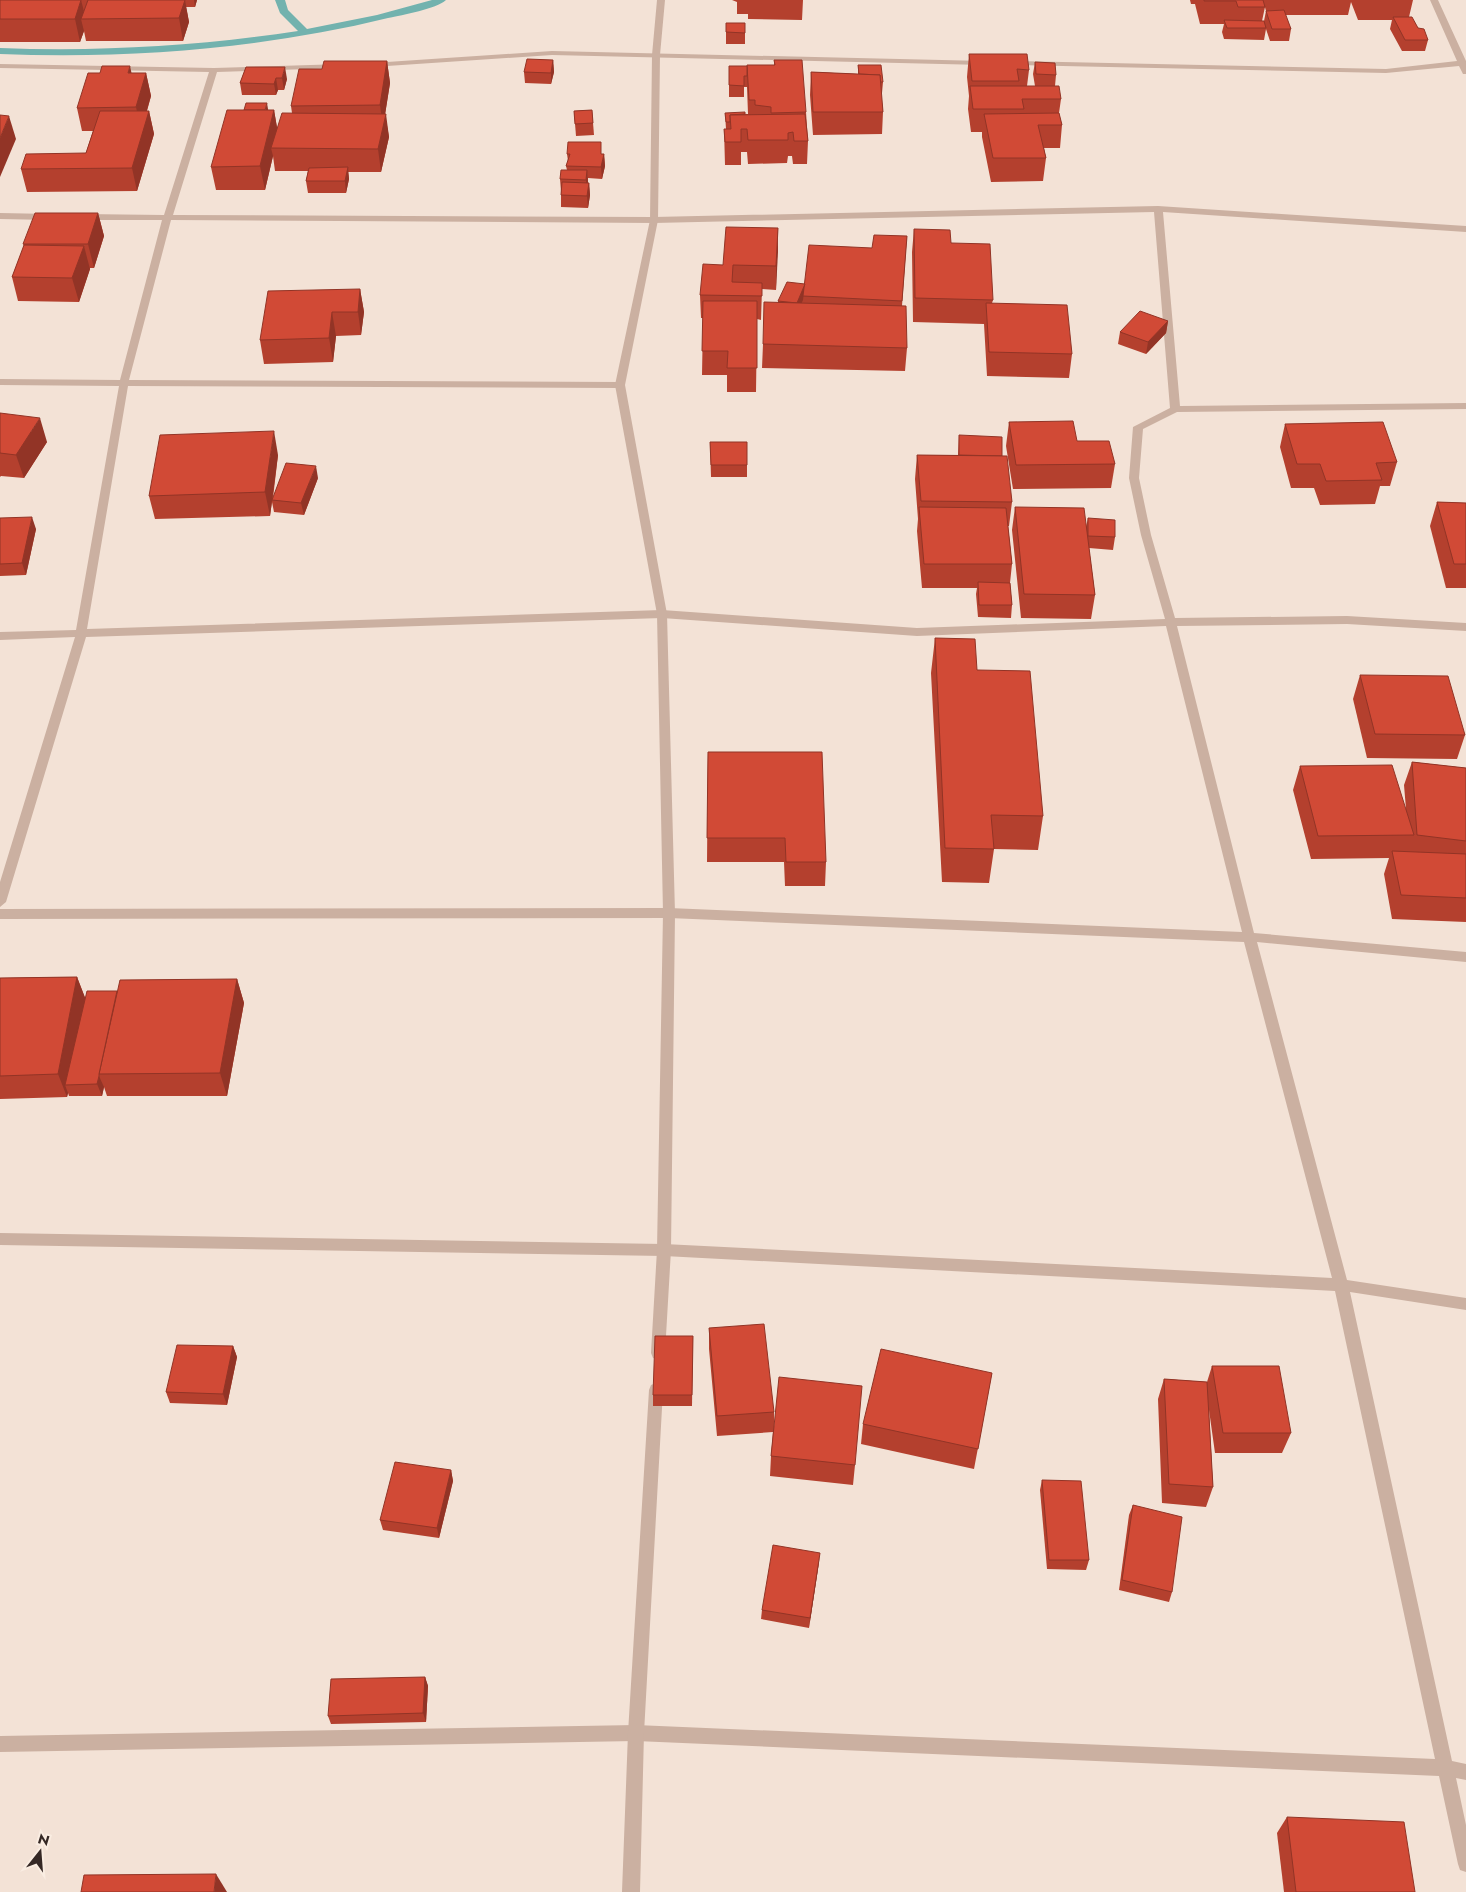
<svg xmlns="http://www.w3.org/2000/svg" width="1466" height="1892" font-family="Jost,sans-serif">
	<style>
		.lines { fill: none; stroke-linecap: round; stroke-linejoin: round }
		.stream { fill: #72b2ae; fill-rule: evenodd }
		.minor { fill: #cbb0a1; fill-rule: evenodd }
		.tertiary { fill: #cbb0a1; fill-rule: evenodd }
		.wall { fill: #b4402e }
		.shaded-wall { fill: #923426 }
		.building { fill: #d14a36; stroke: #923426 }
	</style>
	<rect width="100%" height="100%" fill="#f3e2d6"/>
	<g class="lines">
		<path class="stream" d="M275 0H285L288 10 307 29 377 15 432 0H446C436 9 403 15 388 18 261 49 130 59 0 54V48C100 52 199 46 298 31L280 13Z"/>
		<g class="minor">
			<polygon points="1430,0 1438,0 1466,61 1466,74 1463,74 1459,66 1386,73 1011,65 1007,63 1011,61 1386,69 1457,61"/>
			<polygon points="552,51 984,61 988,63 984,65 552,55 372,67 368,65 372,63"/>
			<path d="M0 64 214 68 343 64 344 66 340 68 217 72 173 215 654 217 1158 206 1466 226V232L1163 212 1180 406 1466 403V409L1177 412 1143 429 1139 478 1151 535 1175 618 1347 616 1466 623V631L1347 624 1177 626 1254 933 1466 952V962L1257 942 1347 1280 1466 1298V1310L1350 1292 1452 1761 1466 1764V1780L1456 1778 1466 1825V1872L1460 1870 1458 1864 1439 1776 636 1741 0 1752V1736L636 1725 1435 1759 1335 1291 664 1256 0 1245V1233L664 1244 1332 1278 1244 942 669 918 0 919V909L669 908 1242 932 1166 626 917 636 662 618 86 637 6 902 0 907V882L75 637 0 640V632L76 630 119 386 0 385V379L120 380 162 220H82L78 217 82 214 164 215 209 72 0 68ZM1154 212 1170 408 1133 427 1129 478 1141 535 1165 619 917 628 662 610 87 629 128 386 620 388 625 385 620 382 129 380 171 220 654 223Z"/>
			<polygon points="0,213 50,214 54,217 50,220 0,219"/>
		</g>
		<g class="tertiary">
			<polygon points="657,0 665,0 660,55 658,220 625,385 667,614 675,913 671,1250 665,1353 663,1358 658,1359 653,1358 651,1353 657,1250 663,913 657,614 615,385 650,220 652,55"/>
			<polygon points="656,1383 661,1385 663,1390 644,1733 640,1892 622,1892 628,1733 649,1390 651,1385"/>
		</g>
	</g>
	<g class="wall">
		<polygon points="0,0 197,0 195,7 186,7 189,22 183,41 86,41 84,31 80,42 0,42"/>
		<polygon points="732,0 803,0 802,20 748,19 748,14 737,14 737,2"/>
		<polygon points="1190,0 1263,0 1265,7 1262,21 1264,21 1266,11 1263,0 1413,0 1409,17 1428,40 1425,51 1402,51 1390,29 1392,20 1358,20 1351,2 1348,15 1285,15 1291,29 1289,41 1270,41 1266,29 1264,40 1224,39 1222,32 1224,24 1200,24 1195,4 1191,4"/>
		<polygon points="745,23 745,44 726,44 726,32"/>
		<polygon points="969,54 1029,70 1027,86 1035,86 1033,74 1035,62 1056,75 1055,86 1061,99 1059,113 1062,125 1060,148 1044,148 1046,158 1043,181 991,182 982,137 982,132 971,132 968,109 969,96 967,77"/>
		<polygon points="553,60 554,72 551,84 525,83 524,72"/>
		<polygon points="774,60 806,112 808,141 807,164 793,164 792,156 788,156 787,163 748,164 747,152 741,152 741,165 725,165 724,129 726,129 725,113 748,114 747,87 744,87 744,97 729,97 729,85 747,66 774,65"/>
		<polygon points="387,61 390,83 385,114 389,137 381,172 348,172 349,179 346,193 308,193 306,181 308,171 275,171 273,156 265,190 216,190 211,167 268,110 274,110 277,128 292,113 291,106 322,69"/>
		<polygon points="858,65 883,82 882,93 881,93 883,112 882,134 813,135 810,95 811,72 858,74"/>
		<polygon points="246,67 287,79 284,90 278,90 276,95 242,95 240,83"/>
		<polygon points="131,73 146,73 151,96 147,111 149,111 154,134 137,191 27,192 21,169 86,153 93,131 82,131 77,108"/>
		<polygon points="592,110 594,135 576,136 574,111"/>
		<polygon points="567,154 604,154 605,166 602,179 588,178 588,183 589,183 590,195 588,208 561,207 561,191 560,179 567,170 566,166 568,161"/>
		<polygon points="98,213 104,236 94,268 90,268 90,269 79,302 18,301 12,277 24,246 23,244"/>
		<polygon points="778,228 776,290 762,289 761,320 757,319 756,392 727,392 727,375 702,375 703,318 701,318 700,295 723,265"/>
		<polygon points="914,229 951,243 993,300 992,303 1072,354 1069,378 987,376 984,324 913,322 912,252"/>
		<polygon points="907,236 902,306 907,348 905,371 762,368 763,344 778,303 778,301 805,284 870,248 872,248"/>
		<polygon points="360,289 364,312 361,335 336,336 333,362 264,364 260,340"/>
		<polygon points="1168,321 1166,333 1146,354 1118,344 1120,332"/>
		<polygon points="0,413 47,442 24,478 1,476 0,477"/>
		<polygon points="1009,422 1077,441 1115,464 1111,488 1013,489 1006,446"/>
		<polygon points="1285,424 1397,462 1390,486 1380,486 1375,504 1320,505 1314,488 1291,488 1280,447"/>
		<polygon points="959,435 1002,456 1012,502 1009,526 1008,526 1012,564 1010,583 1012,605 1011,618 978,617 976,594 977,588 922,588 917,531 918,519 915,479 917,455 958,455"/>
		<polygon points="710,442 747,442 747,477 711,477"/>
		<polygon points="278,455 273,498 318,478 304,515 274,512 272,502 270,516 155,519 149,496"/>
		<polygon points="1437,502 1466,503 1466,588 1446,588 1430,526"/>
		<polygon points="1015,507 1086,527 1088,518 1115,537 1113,550 1089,548 1095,595 1091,619 1021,618 1012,530"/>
		<polygon points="0,518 36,529 26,575 0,576"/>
		<polygon points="935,638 977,670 1043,816 1038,850 994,849 989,883 942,882 931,673"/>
		<polygon points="1360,675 1465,735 1457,759 1367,758 1353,699"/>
		<polygon points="708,752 826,862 825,886 785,886 784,862 707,862"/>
		<polygon points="1412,762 1466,768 1466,922 1392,919 1384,874 1389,858 1311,859 1293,790 1300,766 1406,809 1404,785"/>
		<polygon points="77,977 85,998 117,991 237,979 244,1003 227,1096 107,1096 104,1087 102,1096 69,1096 68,1093 67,1097 0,1099 0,978"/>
		<polygon points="709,1328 774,1412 774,1428 855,1465 853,1485 770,1476 771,1456 773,1432 717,1436 709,1349"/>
		<polygon points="693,1336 692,1406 653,1406 653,1395"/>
		<polygon points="233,1346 237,1357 227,1405 170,1403 166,1392"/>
		<polygon points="1212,1366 1291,1433 1282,1453 1215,1453 1209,1410 1213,1487 1206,1507 1162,1503 1158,1399 1164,1379 1207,1382"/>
		<polygon points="992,1373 974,1469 861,1444 863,1424"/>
		<polygon points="451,1470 453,1481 439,1538 383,1530 380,1520"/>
		<polygon points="1042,1480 1089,1560 1086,1570 1047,1569 1040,1490"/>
		<polygon points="1133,1505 1172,1592 1169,1602 1119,1590 1129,1515"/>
		<polygon points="819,1562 809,1628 761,1619 762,1610"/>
		<polygon points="425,1677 428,1686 426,1722 331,1724 328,1716"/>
		<polygon points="1287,1817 1415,1892 1284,1892 1277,1833"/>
	</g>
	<g class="shaded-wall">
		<polygon points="81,0 86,19 81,19 84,31 80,42 75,19"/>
		<polygon points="185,0 189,22 183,41 179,18"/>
		<polygon points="194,0 197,0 195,7"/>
		<polygon points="553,60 554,72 551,84 551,73"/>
		<polygon points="387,61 390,83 383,128 386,114 389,137 381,172 378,149 383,128 380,105"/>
		<polygon points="130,66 135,89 128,73"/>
		<polygon points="285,67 287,79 284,90 282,78"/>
		<polygon points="146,73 151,96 141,130 136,107"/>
		<polygon points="276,78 278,90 276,95 274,84"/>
		<polygon points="267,103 269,115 264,115"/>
		<polygon points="274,110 278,133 271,148 273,156 265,190 260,166"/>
		<polygon points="149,111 154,134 137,191 132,168"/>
		<polygon points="9,116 16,139 0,177 0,138"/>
		<polygon points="604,154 605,166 602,179 601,167"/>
		<polygon points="348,167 349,179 346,193 345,181"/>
		<polygon points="587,170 588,182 587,192 586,180"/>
		<polygon points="589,183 590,195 588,208 587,196"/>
		<polygon points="98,213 104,236 94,268 88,244"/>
		<polygon points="778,228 778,252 776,290 776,266"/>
		<polygon points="84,246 90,269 79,302 72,278"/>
		<polygon points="805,284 803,300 796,316 797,303"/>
		<polygon points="360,289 364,312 361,335 358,312"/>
		<polygon points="332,312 336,336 333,362 329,338"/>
		<polygon points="1168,321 1166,333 1146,354 1148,342"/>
		<polygon points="40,418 47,442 24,478 16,455"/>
		<polygon points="274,431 278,455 270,516 265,492"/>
		<polygon points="316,466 318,478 304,515 301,503"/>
		<polygon points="32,517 36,529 26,575 22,563"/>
		<polygon points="77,977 86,1000 65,1085 68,1093 67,1097 58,1074"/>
		<polygon points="237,979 244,1003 227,1096 220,1073"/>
		<polygon points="99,1076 104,1087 102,1096 97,1084"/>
		<polygon points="233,1346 237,1357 227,1405 223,1394"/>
		<polygon points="451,1470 453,1481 439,1538 437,1528"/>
		<polygon points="820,1553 819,1562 809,1628 810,1618"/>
		<polygon points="425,1677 428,1686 426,1722 423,1713"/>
		<polygon points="216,1874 227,1892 214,1892"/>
	</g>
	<g class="building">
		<polygon points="0,0 81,0 75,19 0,19"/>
		<polygon points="88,0 185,0 179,18 81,19"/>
		<polygon points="1204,0 1263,0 1265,7 1238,7 1236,1 1204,1"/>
		<polygon points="1284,10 1291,29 1272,29 1266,11"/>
		<polygon points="1393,17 1412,17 1418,28 1424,29 1428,40 1405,40"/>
		<polygon points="1224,20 1264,21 1266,28 1227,28"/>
		<polygon points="726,23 745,23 745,33 726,32"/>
		<polygon points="969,54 1027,54 1029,70 1017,69 1019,81 972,81"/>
		<polygon points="527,59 553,60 551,73 524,72"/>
		<polygon points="774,60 802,60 806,112 771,113 771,107 755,105 755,100 749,100 747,65 775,65"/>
		<polygon points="324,61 387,61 380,105 291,106 299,69 322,69"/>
		<polygon points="1035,62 1055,63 1056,75 1036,74"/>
		<polygon points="858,65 881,65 883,82 880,82 880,75 859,74"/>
		<polygon points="102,66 130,66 128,73 146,73 136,107 77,108 88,73 100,73"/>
		<polygon points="729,66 747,66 747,76 744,76 744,86 729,85"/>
		<polygon points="246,67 285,67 282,78 276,78 274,84 240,83"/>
		<polygon points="811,72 880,75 883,112 813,112"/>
		<polygon points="970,86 1059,86 1061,99 1022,99 1024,109 973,109"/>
		<polygon points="246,103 267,103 265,110 244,110"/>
		<polygon points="227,110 274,110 260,166 211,167"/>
		<polygon points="592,110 593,123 575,124 574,111"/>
		<polygon points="100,111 149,111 132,168 21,169 26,154 86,153"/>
		<polygon points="745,112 745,114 730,115 730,122 726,122 725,113"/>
		<polygon points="282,113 386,114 378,149 271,148"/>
		<polygon points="1059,113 1062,125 1038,125 1046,158 993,158 984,114"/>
		<polygon points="805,114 808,141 794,141 793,132 788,133 788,140 748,140 747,129 741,129 741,142 725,142 724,129 731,129 730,115"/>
		<polygon points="0,115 9,116 0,138"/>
		<polygon points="568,142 601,142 601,154 604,154 601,167 566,166 570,154 567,154"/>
		<polygon points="348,167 345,181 306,181 309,168"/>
		<polygon points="561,170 587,170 586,180 560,179"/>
		<polygon points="562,182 589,183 587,196 561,195"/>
		<polygon points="35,213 98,213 88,244 23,244"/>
		<polygon points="726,227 778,228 776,266 733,265 732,282 762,283 762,296 700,295 703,264 723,265"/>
		<polygon points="914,229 950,230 951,243 990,244 993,300 915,298"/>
		<polygon points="874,235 907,236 902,301 803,296 809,245 872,248"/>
		<polygon points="24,245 84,246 72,278 12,277"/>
		<polygon points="787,282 805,284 797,303 778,301"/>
		<polygon points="360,289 358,312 332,312 329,338 260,340 268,291"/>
		<polygon points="703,301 757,301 757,368 727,368 728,351 702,351"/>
		<polygon points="764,302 906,306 907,348 763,344"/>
		<polygon points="986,303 1067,305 1072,354 989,352"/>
		<polygon points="1140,311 1168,321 1148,342 1120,332"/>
		<polygon points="0,413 40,418 16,455 0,453"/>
		<polygon points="1073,421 1077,441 1109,441 1115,464 1016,465 1009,422"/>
		<polygon points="1383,422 1397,462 1376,463 1382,480 1326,481 1320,464 1297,464 1285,424"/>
		<polygon points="274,431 265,492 149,496 160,435"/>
		<polygon points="959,435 1002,437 1002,456 959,455"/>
		<polygon points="710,442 747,442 747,465 711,465"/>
		<polygon points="917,455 1007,456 1012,502 921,501"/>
		<polygon points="286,463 316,466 301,503 272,500"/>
		<polygon points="1437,502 1466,503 1466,564 1454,564"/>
		<polygon points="919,507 1006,508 1012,564 924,564"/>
		<polygon points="1015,507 1084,508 1095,595 1024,594"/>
		<polygon points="32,517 22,563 0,564 0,518"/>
		<polygon points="1088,518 1115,520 1115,537 1088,536"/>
		<polygon points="978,582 1010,583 1012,605 979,605"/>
		<polygon points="935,638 975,639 977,670 1030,671 1043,816 991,815 994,849 945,848"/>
		<polygon points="1360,675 1448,676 1465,735 1375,734"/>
		<polygon points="708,752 822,752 826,862 786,862 785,838 707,838"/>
		<polygon points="1412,762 1466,768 1466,841 1417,835"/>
		<polygon points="1392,765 1414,835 1318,836 1300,766"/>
		<polygon points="1392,851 1466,854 1466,898 1401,895"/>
		<polygon points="77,977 58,1074 0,1076 0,978"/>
		<polygon points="237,979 220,1073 99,1074 120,980"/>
		<polygon points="87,991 117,991 99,1074 99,1076 97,1084 65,1085"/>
		<polygon points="764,1324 774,1412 717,1416 709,1328"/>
		<polygon points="655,1336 693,1336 692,1395 653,1395"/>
		<polygon points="177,1345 233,1346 223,1394 166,1392"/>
		<polygon points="881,1349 992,1373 978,1449 863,1424"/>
		<polygon points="1212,1366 1279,1366 1291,1433 1223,1433"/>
		<polygon points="779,1377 862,1386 855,1465 771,1456"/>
		<polygon points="1164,1379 1207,1382 1213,1487 1169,1484"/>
		<polygon points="395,1462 451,1470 437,1528 380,1520"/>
		<polygon points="1042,1480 1081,1481 1089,1560 1049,1560"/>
		<polygon points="1133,1505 1182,1517 1172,1592 1122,1580"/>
		<polygon points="773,1545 820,1553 810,1618 762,1610"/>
		<polygon points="425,1677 423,1713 328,1716 331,1679"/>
		<polygon points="1287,1817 1404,1822 1415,1892 1296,1892"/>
		<polygon points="216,1874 214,1892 81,1892 84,1875"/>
	</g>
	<g transform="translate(40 1852) rotate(17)" stroke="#faede2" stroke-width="4" paint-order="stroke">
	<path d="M0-4L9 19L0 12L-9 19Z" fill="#352825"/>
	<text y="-8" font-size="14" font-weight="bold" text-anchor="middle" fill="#352825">N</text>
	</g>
</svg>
